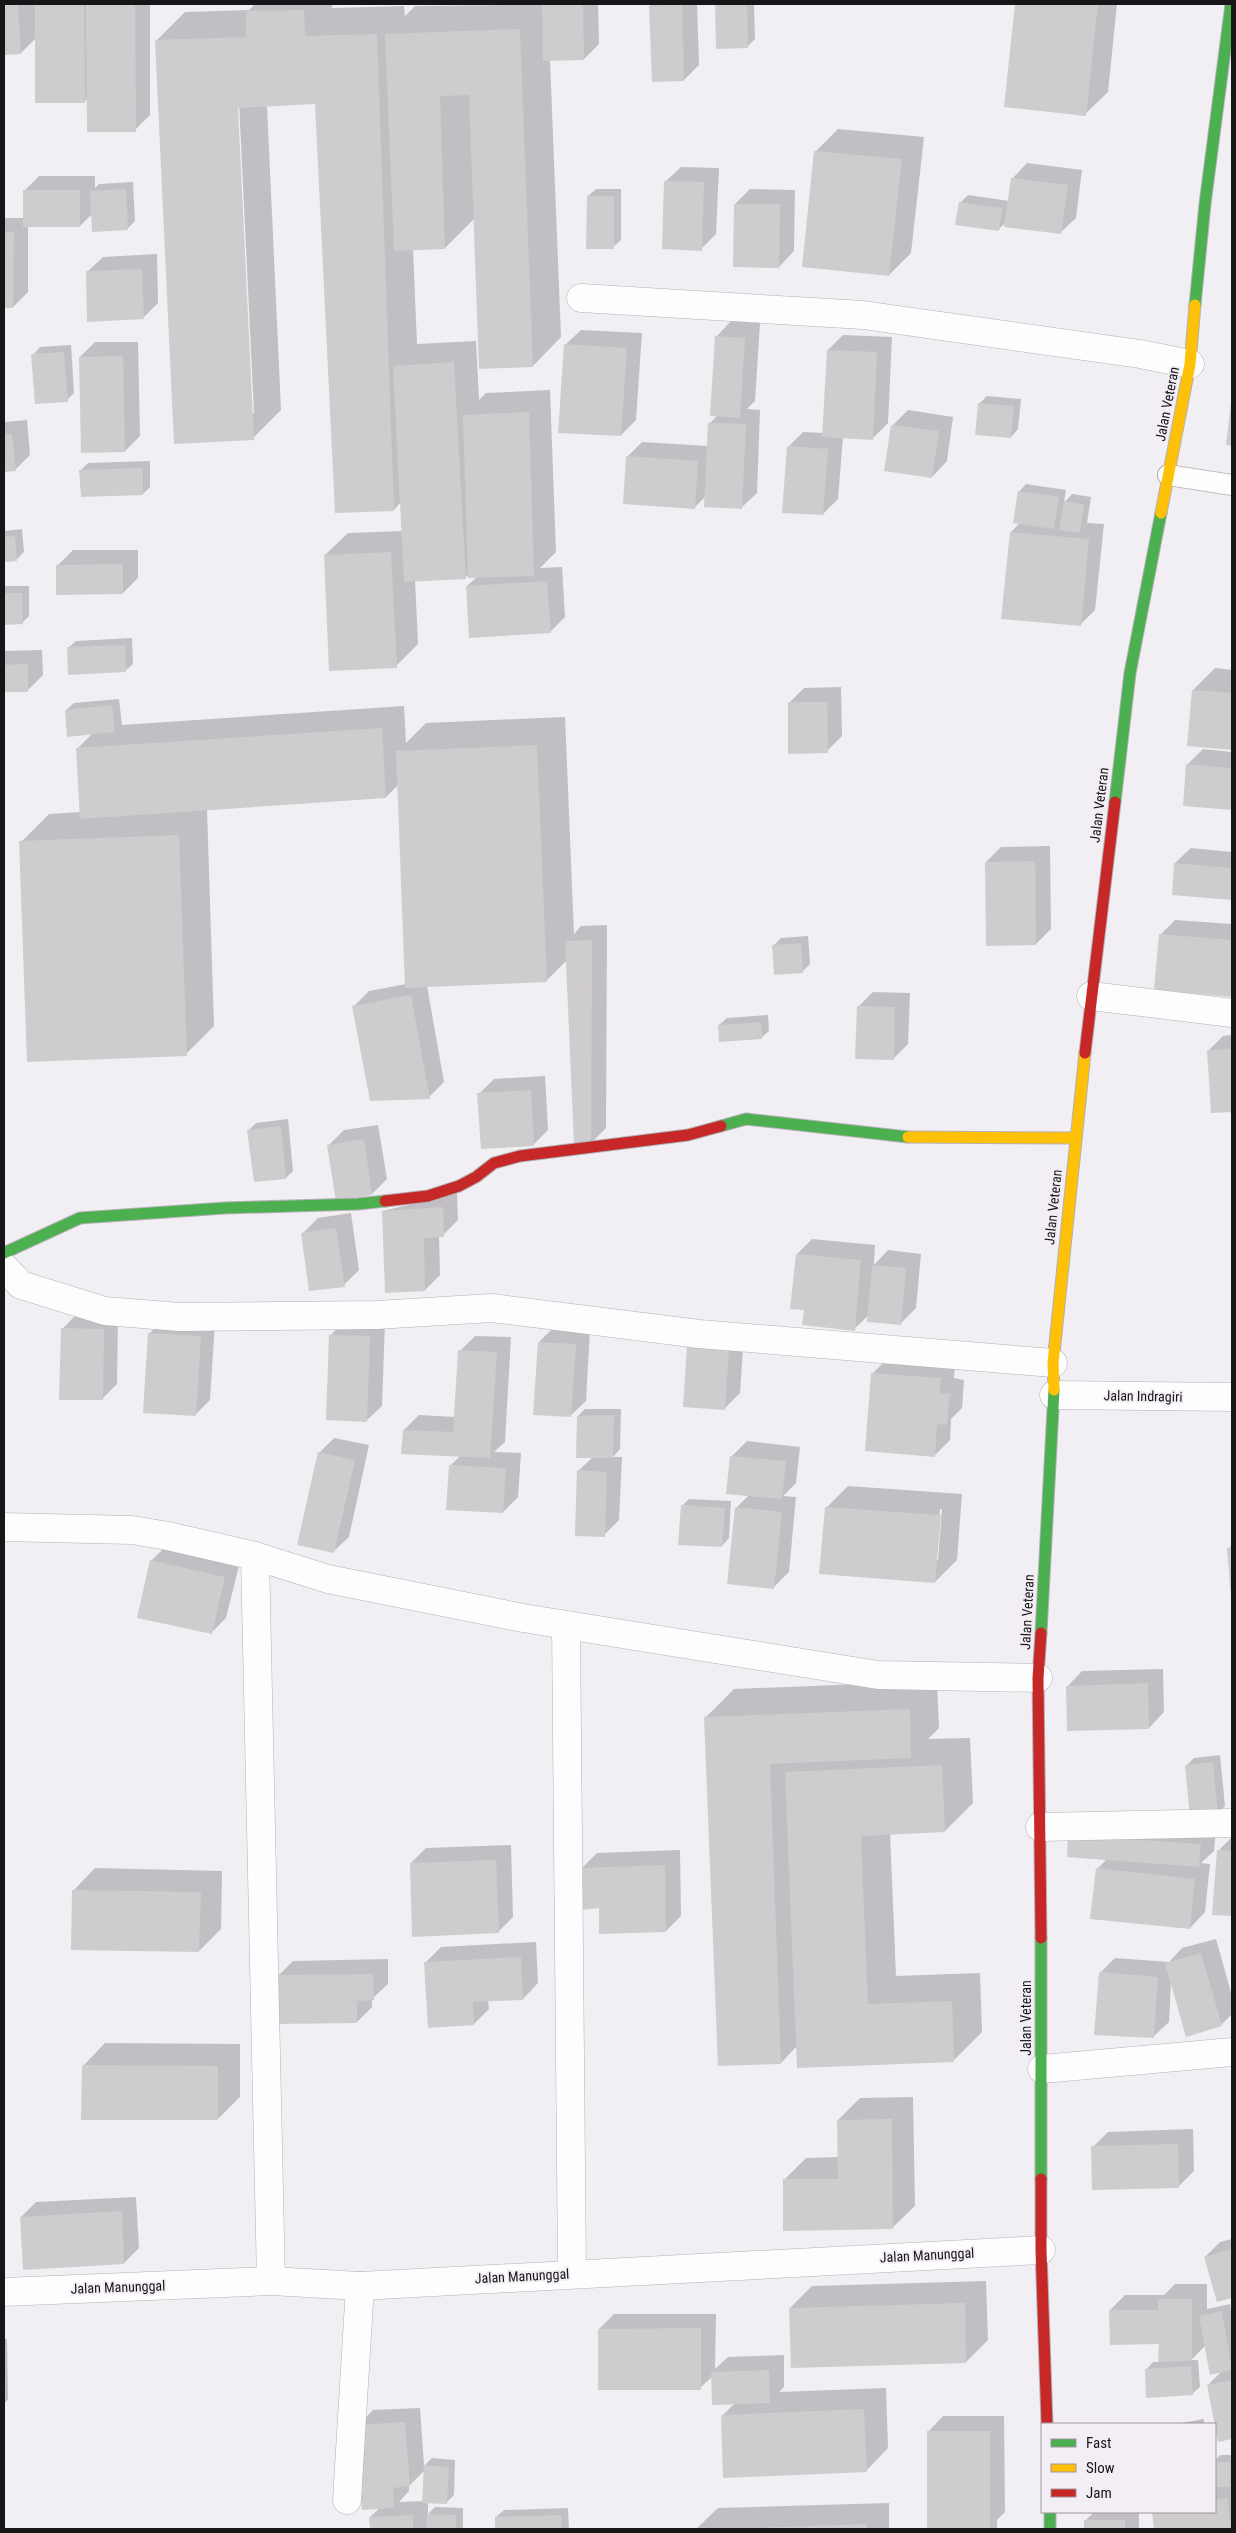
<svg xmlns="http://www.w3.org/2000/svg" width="1236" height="2533" font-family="'Roboto Condensed',sans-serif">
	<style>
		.shadow { fill: #0003; fill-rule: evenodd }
		.building { fill: #cfccce }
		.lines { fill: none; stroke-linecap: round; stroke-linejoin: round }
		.lane-casing { stroke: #b4b1b5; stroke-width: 22 }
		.street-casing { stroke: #b4b1b5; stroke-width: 29 }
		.fast-casing { stroke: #b4b1b5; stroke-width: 13 }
		.slow-casing { stroke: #b4b1b5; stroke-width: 13 }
		.jam-casing { stroke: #b4b1b5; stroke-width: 13 }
		.lane { stroke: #fdfdfd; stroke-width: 20 }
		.street { stroke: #fdfdfd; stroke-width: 28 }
		.fast { stroke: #4caf50; stroke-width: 11 }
		.slow { stroke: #ffc107; stroke-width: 11 }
		.jam { stroke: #c62828; stroke-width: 11 }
		.labels { text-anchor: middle; stroke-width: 4; stroke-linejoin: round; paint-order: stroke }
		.street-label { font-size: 14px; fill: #171517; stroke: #f3eef5 }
	</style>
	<rect width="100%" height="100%" fill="#f2eff4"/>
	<g class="shadow">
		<polygon points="4,4 150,4 150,115 135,130 88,98 84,102 36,38 21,53 4,54"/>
		<path d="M255 4H332V8L404 6 405 16 415 6 598 4 599 44 584 59 550 60 561 337 533 366 475 218 445 248 413 249 417 344 476 341 479 400 486 393 550 390 556 552 540 568 562 567 565 617 550 632 467 586 477 577 469 574 465 578 415 580 418 644 396 666 325 555 348 533 403 531 401 502 394 510 316 103 267 105 281 410 253 438 157 40 185 12 249 10ZM237 102H239L254 413H251Z"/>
		<polygon points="653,4 697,4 699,65 684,80 650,6"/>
		<polygon points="717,4 754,4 755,39 747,47 717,47"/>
		<polygon points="1016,4 1117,4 1108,92 1085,114 1005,106"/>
		<polygon points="838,129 924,137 911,253 889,275 816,151"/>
		<polygon points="1027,163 1082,170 1076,218 1060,233 1006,222 998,230 960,203 968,195 1009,201 1012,179"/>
		<polygon points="681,167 719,168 716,234 701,249 665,182"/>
		<polygon points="39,176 95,176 95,188 99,184 133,182 135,221 128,228 93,213 80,226 28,226 28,292 13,307 4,307 4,218 24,218 24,191"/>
		<polygon points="596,189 621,189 621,240 613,247 588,196"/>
		<polygon points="750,189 795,190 794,251 779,267 735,204"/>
		<polygon points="157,254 158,303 143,318 87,272 103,257"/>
		<polygon points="731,321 760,323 755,401 747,409 760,410 757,493 741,508 706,496 694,508 627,457 642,442 708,446 709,424 718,415 716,337"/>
		<polygon points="581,330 642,333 636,420 621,435 565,345"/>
		<polygon points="843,335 892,337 888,423 873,438 843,437 838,499 823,514 788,447 803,432 824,433 828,350"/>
		<polygon points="95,342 138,342 140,436 125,451 80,357"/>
		<polygon points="71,345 74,393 67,400 33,355 40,347"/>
		<polygon points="987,396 1021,399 1018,429 1011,437 979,404"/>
		<polygon points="908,410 953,417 947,461 932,477 892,426"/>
		<polygon points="27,420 30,455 15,470 4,471 4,422"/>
		<polygon points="150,461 150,487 143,494 81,470 88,463"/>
		<polygon points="1026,484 1066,490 1064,503 1072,494 1091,497 1087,523 1104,524 1095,610 1080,625 1011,532 1020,523 1019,492"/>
		<polygon points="22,529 24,552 17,559 4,560 4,531"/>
		<polygon points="73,550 138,550 138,578 123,593 58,565"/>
		<polygon points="4,586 29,586 29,616 22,623 4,623"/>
		<polygon points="132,638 133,664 125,671 68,648 76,641"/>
		<polygon points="42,650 43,675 28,690 4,691 4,651"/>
		<polygon points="1215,668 1232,670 1232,749 1188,745 1193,690"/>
		<polygon points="841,687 842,736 827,751 789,703 804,688"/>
		<polygon points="119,699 122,725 404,706 406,743 426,723 565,717 574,934 581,926 607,925 606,1128 591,1143 567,960 546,981 427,986 444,1082 429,1097 354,1006 369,991 406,984 399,784 386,797 207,809 214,1026 186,1054 21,842 49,814 81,812 77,749 93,733 66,710 74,703"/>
		<polygon points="1203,749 1232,752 1232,809 1184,805 1187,765"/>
		<polygon points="1050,846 1051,929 1036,944 986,862 1001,847"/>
		<polygon points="1191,848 1232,852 1232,899 1173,894 1175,863"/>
		<polygon points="1175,920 1232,924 1232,995 1155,989 1160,935"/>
		<polygon points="808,936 810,964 802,972 774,945 781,938"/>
		<polygon points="873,992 910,993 908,1044 893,1059 858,1007"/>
		<polygon points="768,1015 769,1031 761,1038 719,1025 727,1018"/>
		<polygon points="1232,1035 1232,1111 1213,1112 1208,1051 1223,1036"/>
		<polygon points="545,1076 548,1130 533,1145 479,1094 494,1079"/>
		<polygon points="288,1119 293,1171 286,1178 249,1130 256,1123"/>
		<polygon points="378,1125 387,1179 372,1194 329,1145 344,1130"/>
		<polygon points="457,1193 458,1220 443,1235 439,1236 440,1275 425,1290 383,1211"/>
		<polygon points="351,1213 359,1270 344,1285 303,1233 318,1218"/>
		<polygon points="812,1239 875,1245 874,1265 888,1250 921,1254 916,1308 901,1323 869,1315 854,1329 805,1309 797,1254"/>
		<polygon points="77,1314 118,1314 117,1384 102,1399 62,1329"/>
		<polygon points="165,1318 215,1321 210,1400 195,1415 150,1333"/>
		<polygon points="345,1320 385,1322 382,1406 366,1421 330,1336"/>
		<polygon points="554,1327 590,1329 586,1401 570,1416 539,1342"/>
		<polygon points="744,1334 740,1393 725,1408 688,1346"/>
		<polygon points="475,1336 511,1337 505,1442 494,1452 521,1453 518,1497 503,1512 450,1466 460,1456 404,1430 419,1415 455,1417 460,1351"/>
		<polygon points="887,1359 955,1363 954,1378 964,1380 962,1408 951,1419 950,1440 935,1455 872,1374"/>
		<polygon points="585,1409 621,1409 620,1449 613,1457 622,1457 619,1520 604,1535 578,1471 593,1457 578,1416"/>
		<polygon points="334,1438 369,1445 349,1537 333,1552 319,1453"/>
		<polygon points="747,1441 800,1447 796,1483 783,1496 796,1497 789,1572 773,1588 736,1508 749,1495 732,1456"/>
		<path d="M848 1486 962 1494 957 1560 935 1582 826 1508ZM940 1509H942L938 1560H936Z"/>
		<polygon points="689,1499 731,1501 729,1538 722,1546 682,1506"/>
		<polygon points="1232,1545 1232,1599 1228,1549"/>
		<polygon points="166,1546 240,1562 226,1618 211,1633 151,1561"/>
		<polygon points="1163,1669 1164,1712 1149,1728 1067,1687 1082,1671"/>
		<polygon points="937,1681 939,1728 928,1739 970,1738 973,1803 945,1831 890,1833 896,1976 980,1973 982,2032 954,2060 797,2046 781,2063 705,1718 734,1689"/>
		<polygon points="1220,1755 1225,1806 1218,1813 1186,1766 1194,1758"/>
		<polygon points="1216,1829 1214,1851 1201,1863 1210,1864 1205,1912 1190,1928 1097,1869 1107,1859 1070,1835"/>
		<polygon points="1232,1837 1232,1915 1213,1913 1218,1851"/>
		<polygon points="511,1845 513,1917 498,1932 411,1863 426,1848"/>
		<polygon points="680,1850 681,1916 666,1931 600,1907 582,1868 597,1853"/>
		<polygon points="95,1868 222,1871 221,1929 199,1951 73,1891"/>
		<polygon points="1216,1939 1232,1996 1232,2014 1221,2025 1171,1982 1169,2022 1153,2037 1100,1973 1115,1958 1169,1962 1182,1948"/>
		<polygon points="536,1942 538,1983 523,1999 488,2000 489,2009 474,2024 426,1962 441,1947"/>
		<polygon points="388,1959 388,1984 372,1999 372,2007 357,2022 278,1976 293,1961"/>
		<polygon points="105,2043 240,2044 240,2097 218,2119 83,2066"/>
		<polygon points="913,2097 915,2206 892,2228 784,2180 806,2158 839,2157 838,2120 860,2098"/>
		<polygon points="1193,2129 1194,2171 1179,2186 1093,2147 1108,2132"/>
		<polygon points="136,2197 139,2248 124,2263 21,2217 36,2202"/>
		<polygon points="1232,2239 1232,2296 1218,2301 1205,2257 1220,2242"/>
		<polygon points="986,2281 988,2340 966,2362 790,2308 812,2286"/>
		<polygon points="1175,2284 1207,2284 1207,2309 1230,2304 1232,2318 1232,2438 1218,2441 1208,2385 1222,2371 1206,2345 1191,2360 1198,2360 1200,2387 1192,2394 1146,2370 1153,2362 1160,2362 1160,2343 1110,2310 1125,2295 1164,2295"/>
		<polygon points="614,2314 716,2314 715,2369 728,2357 784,2355 784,2387 779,2392 886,2388 888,2448 866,2471 722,2416 735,2403 713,2376 700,2388 599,2329"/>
		<polygon points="4,2339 7,2339 8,2399 4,2404"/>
		<path d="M420 2408 424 2466 432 2458 455 2460 454 2495 446 2503 428 2502V2514L435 2507 463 2508V2529H371L370 2517 380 2508 358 2426 373 2410ZM425 2470 423 2501 399 2502 409 2491V2486Z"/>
		<polygon points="943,2416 1004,2416 1005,2512 997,2520 997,2529 928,2529 928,2432"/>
		<polygon points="1204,2419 1204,2424 1175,2424"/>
		<polygon points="1220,2455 1232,2455 1232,2483 1230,2485 1232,2485 1232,2529 1155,2529 1153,2512 1215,2512 1215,2460"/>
		<polygon points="889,2503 889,2529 696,2529 718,2508"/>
		<polygon points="568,2508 569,2529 497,2529 496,2517 504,2510"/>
		<polygon points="1094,2512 1139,2512 1139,2529 1085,2529 1085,2521"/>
	</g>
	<g class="building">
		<polygon points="4,4 18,4 21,54 4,55"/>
		<polygon points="35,4 84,4 85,103 35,103"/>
		<polygon points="86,4 135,4 136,132 87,132"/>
		<polygon points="542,4 583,4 584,60 543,61"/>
		<polygon points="682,4 684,81 652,82 649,6"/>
		<polygon points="715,4 747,4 748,48 716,49"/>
		<polygon points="1015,4 1098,4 1086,116 1004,107"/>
		<polygon points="304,10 305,36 377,34 394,511 335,513 315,104 238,108 254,440 174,444 155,40 246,37 246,11"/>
		<polygon points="520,29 533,367 479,369 469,95 440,96 445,249 394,251 385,34"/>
		<polygon points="814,151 902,159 889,276 802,267"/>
		<polygon points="1011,178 1068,185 1061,234 1004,227"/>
		<polygon points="664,181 704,182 702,251 662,249"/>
		<polygon points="126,189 128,230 92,232 90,191"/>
		<rect x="23" y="190" width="57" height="37"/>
		<polygon points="587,196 614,196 614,249 586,249"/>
		<polygon points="959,202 1002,208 999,231 955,225"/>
		<polygon points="734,204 780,204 779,268 733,267"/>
		<polygon points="4,232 14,232 13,308 4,308"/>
		<polygon points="142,269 144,319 87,322 86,271"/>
		<polygon points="715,336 745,338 740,418 710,416"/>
		<polygon points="564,344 627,348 621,436 558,433"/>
		<polygon points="827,350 877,352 873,440 822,437"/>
		<polygon points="64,352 68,402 35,404 31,354"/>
		<polygon points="123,356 125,452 81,453 79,357"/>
		<polygon points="454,362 466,579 404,582 393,366"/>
		<polygon points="1231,402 1232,402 1232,446 1226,445"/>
		<polygon points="978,403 1014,406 1011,438 975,435"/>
		<polygon points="529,412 534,576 468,578 463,415"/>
		<polygon points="708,423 746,424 742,509 704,507"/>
		<polygon points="891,425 939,431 932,478 884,471"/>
		<polygon points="12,434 16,471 4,472 4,435"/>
		<polygon points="787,446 828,449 823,515 782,513"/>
		<polygon points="626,456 698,461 695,509 623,504"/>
		<polygon points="143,468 143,495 81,497 79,470"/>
		<polygon points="1018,491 1059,497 1054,529 1013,523"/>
		<polygon points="1064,501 1084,505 1080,533 1059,530"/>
		<polygon points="1010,532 1089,539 1081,626 1001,619"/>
		<polygon points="15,536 17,561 4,562 4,537"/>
		<polygon points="391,552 397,668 329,671 324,555"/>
		<polygon points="123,564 123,594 56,595 56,565"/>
		<polygon points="547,581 551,633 469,638 466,586"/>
		<polygon points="4,593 22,593 23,624 4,625"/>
		<polygon points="125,645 126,672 68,675 67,647"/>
		<polygon points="28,664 28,692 4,692 4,665"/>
		<polygon points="1192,690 1232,693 1232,750 1187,746"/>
		<polygon points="788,702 827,702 828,753 788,754"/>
		<polygon points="112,705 115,732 67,737 65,710"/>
		<polygon points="382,728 386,798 80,819 76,748"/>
		<polygon points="537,745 547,982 405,988 396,751"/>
		<polygon points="1186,764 1232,768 1232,810 1183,806"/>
		<polygon points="179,835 187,1056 27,1062 19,841"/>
		<polygon points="1035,861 1036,945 986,946 985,862"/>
		<polygon points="1174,863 1232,868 1232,900 1172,895"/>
		<polygon points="1159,934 1232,940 1232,997 1154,990"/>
		<polygon points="592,940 591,1144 574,1143 565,941"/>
		<polygon points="801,943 803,973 774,975 772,945"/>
		<polygon points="411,995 430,1099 370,1101 352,1006"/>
		<polygon points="857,1006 895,1007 894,1060 855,1059"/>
		<polygon points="761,1022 762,1039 719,1042 718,1025"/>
		<polygon points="1232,1049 1232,1112 1211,1113 1207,1050"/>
		<polygon points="531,1090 534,1146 481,1149 477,1093"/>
		<polygon points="281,1126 286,1179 254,1182 247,1130"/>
		<polygon points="364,1139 372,1195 336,1201 327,1145"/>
		<polygon points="443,1207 444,1237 424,1238 425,1291 385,1293 382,1211"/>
		<polygon points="336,1228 345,1287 309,1291 301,1233"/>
		<polygon points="796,1254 861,1260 855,1331 802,1325 804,1310 790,1309"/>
		<polygon points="872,1265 906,1268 901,1325 867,1322"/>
		<polygon points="61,1328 104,1329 103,1400 59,1400"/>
		<polygon points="148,1333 201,1336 196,1416 143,1413"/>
		<polygon points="329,1335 370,1336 367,1422 326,1420"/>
		<polygon points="538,1342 576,1344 571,1417 533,1415"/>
		<polygon points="687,1346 729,1349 725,1410 683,1407"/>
		<polygon points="458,1350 497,1352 490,1458 401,1454 403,1430 453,1432"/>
		<polygon points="871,1373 941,1378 940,1393 950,1394 947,1425 937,1424 935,1457 865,1451"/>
		<polygon points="614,1415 613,1458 576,1458 577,1416"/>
		<polygon points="318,1452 355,1460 334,1553 297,1545"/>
		<polygon points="730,1456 786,1461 782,1499 726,1494"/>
		<polygon points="449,1465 506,1468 503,1513 446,1510"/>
		<polygon points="577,1470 607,1472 605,1537 575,1536"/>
		<polygon points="681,1505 725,1508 722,1547 678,1545"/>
		<polygon points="735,1507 782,1512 774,1589 727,1584"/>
		<polygon points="825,1507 941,1515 935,1583 819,1574"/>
		<polygon points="1227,1548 1232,1548 1232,1597 1231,1597"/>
		<polygon points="150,1560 225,1577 212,1634 137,1618"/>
		<polygon points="1148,1683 1149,1729 1067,1731 1066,1686"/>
		<polygon points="910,1709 911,1758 770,1764 781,2064 718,2066 704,1717"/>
		<polygon points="1213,1762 1218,1815 1190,1818 1185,1765"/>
		<polygon points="942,1765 945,1832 861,1836 868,2004 952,2001 954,2062 797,2068 785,1772"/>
		<polygon points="1068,1835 1201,1844 1199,1867 1067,1857"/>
		<polygon points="1217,1850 1232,1851 1232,1916 1212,1915"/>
		<polygon points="496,1860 499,1933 412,1937 410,1863"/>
		<polygon points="665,1865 666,1932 599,1934 599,1908 581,1910 581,1868"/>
		<polygon points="1096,1868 1195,1879 1190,1929 1090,1919"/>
		<polygon points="72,1890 201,1892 199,1952 71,1950"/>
		<polygon points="1201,1953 1222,2026 1186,2037 1165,1963"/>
		<polygon points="521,1957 523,2000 473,2002 474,2025 428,2028 424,1962"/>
		<polygon points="1099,1972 1158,1977 1154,2038 1094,2035"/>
		<polygon points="373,1974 374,2000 357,2001 357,2023 277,2024 277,1975"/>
		<polygon points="82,2065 218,2066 218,2120 81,2120"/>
		<polygon points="892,2119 893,2229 783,2231 783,2179 838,2179 837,2120"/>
		<polygon points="1178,2144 1179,2188 1092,2190 1091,2146"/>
		<polygon points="122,2211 124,2264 23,2270 20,2217"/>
		<polygon points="1232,2249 1232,2298 1217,2302 1204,2257"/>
		<polygon points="1158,2299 1192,2299 1192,2361 1158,2362 1159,2344 1110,2345 1109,2310 1158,2310"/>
		<polygon points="965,2303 966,2363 791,2368 789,2308"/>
		<polygon points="1222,2311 1232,2370 1210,2375 1199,2316"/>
		<polygon points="701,2328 701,2390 598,2390 598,2329"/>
		<polygon points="1191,2366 1193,2395 1146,2398 1145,2369"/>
		<polygon points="769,2370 770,2403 712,2405 711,2372"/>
		<polygon points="1232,2380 1232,2439 1218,2442 1207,2385"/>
		<polygon points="864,2409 867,2472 723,2478 721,2415"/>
		<polygon points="405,2422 410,2486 393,2488 394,2508 362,2510 356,2425"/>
		<rect x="927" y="2431" width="63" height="98"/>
		<rect x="1215" y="2462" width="15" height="25"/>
		<polygon points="424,2465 449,2467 447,2504 422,2503"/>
		<polygon points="1227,2498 1231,2529 1154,2529 1152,2512 1215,2512 1215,2500"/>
		<polygon points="427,2514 456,2515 456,2529 426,2529"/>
		<polygon points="413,2515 413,2529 370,2529 369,2517"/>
		<polygon points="561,2515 562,2529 495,2529 495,2517"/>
		<rect x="1084" y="2520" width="41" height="9"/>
		<polygon points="867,2524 867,2529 758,2529 758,2528"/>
	</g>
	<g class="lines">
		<g class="lane-casing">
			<polyline id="lane" points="1168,475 1232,485"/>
		</g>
		<g class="street-casing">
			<g id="street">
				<polyline points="581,298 863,315 1140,354 1190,364"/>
				<polyline points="1091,996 1232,1013"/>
				<polyline points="4,1267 21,1285 105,1311 180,1317 376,1315 492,1308 699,1334 1053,1363"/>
				<polyline points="1054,1395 1232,1397"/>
				<polyline points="4,1527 132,1530 168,1536 255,1556 328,1579 523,1618 878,1675 1038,1678"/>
				<polyline points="255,1556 271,2281"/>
				<polyline points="566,1625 572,2273"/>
				<polyline points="1040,1827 1232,1823"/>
				<polyline points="1042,2069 1232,2052"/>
				<polyline points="4,2292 271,2281 360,2286 1041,2250"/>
				<polyline points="347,2500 360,2286"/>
			</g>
		</g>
		<g class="fast-casing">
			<g id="fast">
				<polyline points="1195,305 1205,204 1231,4"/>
				<polyline points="1115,802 1130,673 1161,513"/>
				<polyline points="721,1126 746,1119 908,1137"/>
				<polyline points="4,1253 80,1218 225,1208 358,1204 385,1201"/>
				<polyline points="1041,1633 1054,1390"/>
				<polyline points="1041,1938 1041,2179"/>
				<polyline points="1050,2512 1050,2529"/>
			</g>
		</g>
		<g class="slow-casing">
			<g id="slow">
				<polyline points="1161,513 1190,364 1195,305"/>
				<polyline points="908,1137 1075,1138"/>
				<polyline points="1054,1390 1053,1363 1085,1053"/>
			</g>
		</g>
		<g class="jam-casing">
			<g id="jam">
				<polyline points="1085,1053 1115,802"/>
				<polyline points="385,1201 428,1196 459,1186 476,1177 494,1163 520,1156 688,1135 721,1126"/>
				<polyline points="1041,1633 1038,1678 1041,1938"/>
				<polyline points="1041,2179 1041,2250 1047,2424"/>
			</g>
		</g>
		<use href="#lane" class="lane"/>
		<use href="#street" class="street"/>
		<use href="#fast" class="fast"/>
		<use href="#slow" class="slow"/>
		<use href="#jam" class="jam"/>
	</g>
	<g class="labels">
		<g class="street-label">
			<text transform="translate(1167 404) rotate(-79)" y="5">Jalan Veteran</text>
			<text transform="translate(1099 805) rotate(-83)" y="5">Jalan Veteran</text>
			<text transform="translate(1053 1207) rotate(-84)" y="5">Jalan Veteran</text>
			<text transform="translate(1143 1396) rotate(1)" y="5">Jalan Indragiri</text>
			<text transform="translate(1027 1612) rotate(-87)" y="5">Jalan Veteran</text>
			<text transform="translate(1026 2018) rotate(-90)" y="5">Jalan Veteran</text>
			<text transform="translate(927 2255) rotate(-3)" y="5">Jalan Manunggal</text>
			<text transform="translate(522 2276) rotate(-3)" y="5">Jalan Manunggal</text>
			<text transform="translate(118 2287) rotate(-2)" y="5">Jalan Manunggal</text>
		</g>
	</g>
	<rect width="1236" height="2533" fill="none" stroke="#171517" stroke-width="10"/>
	<rect x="1041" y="2423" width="175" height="90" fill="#f3eef5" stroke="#9b979c"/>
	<rect x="1051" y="2439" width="25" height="8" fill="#4caf50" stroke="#9b979c"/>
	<text x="1086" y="2448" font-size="15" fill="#171517">Fast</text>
	<rect x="1051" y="2464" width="25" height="8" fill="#ffc107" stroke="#9b979c"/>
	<text x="1086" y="2473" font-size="15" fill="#171517">Slow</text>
	<rect x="1051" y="2489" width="25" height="8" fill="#c62828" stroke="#9b979c"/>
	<text x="1086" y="2498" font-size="15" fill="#171517">Jam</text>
</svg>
